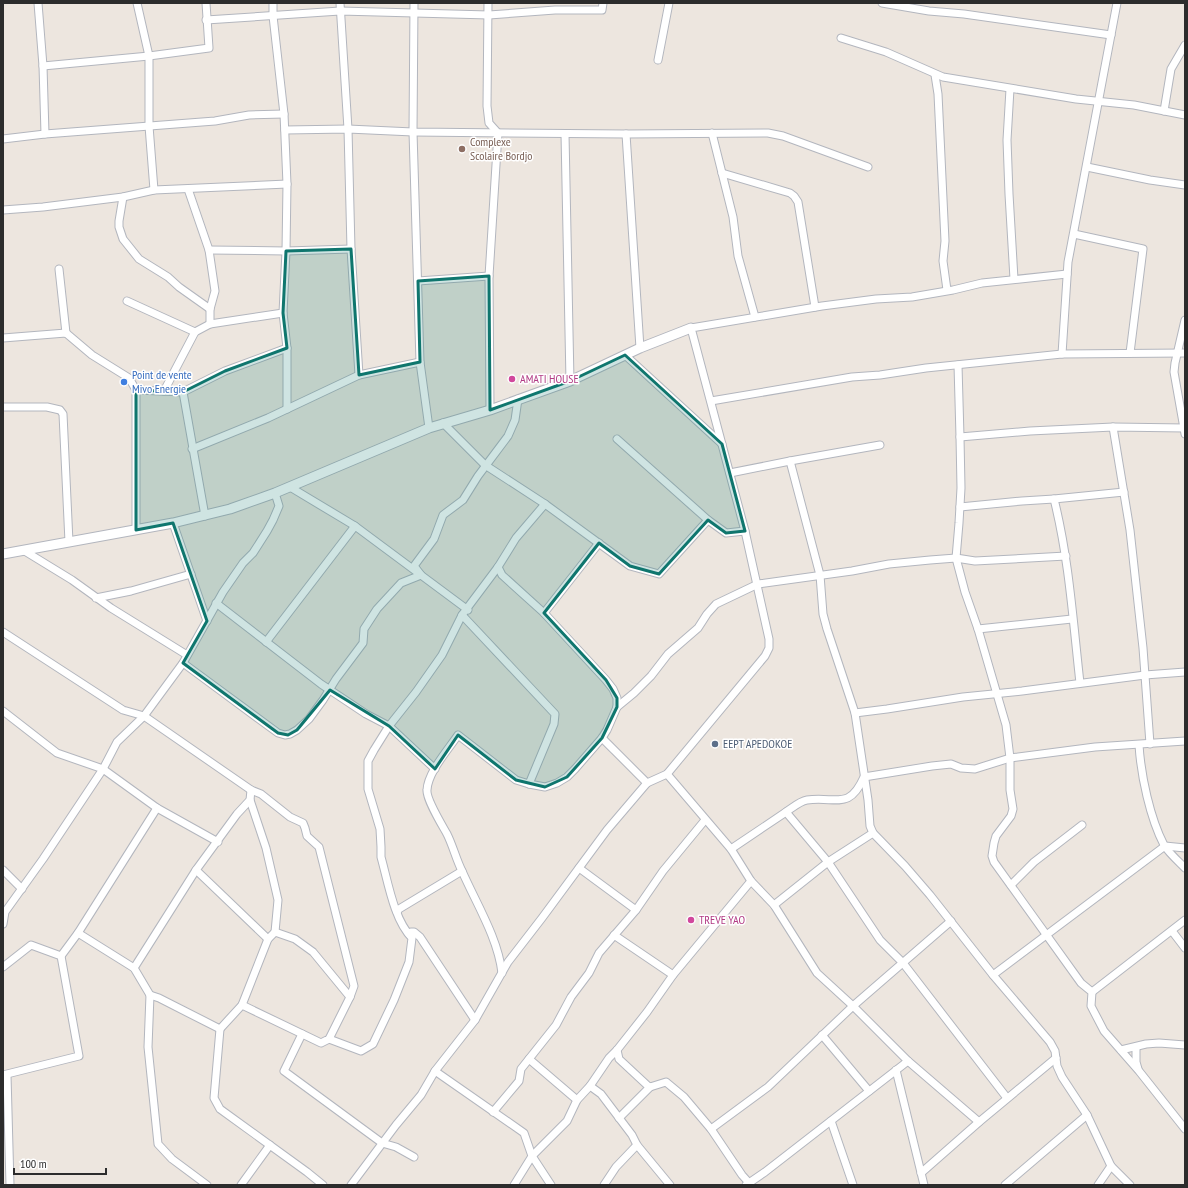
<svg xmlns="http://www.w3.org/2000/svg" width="1188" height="1188" font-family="'PT Sans Narrow',sans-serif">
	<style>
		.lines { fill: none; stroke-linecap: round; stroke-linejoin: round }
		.street-casing { stroke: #b3b6be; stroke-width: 9 }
		.secondary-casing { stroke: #b3b6be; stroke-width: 11 }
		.street { stroke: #fff; stroke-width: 7 }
		.secondary { stroke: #fff; stroke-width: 9 }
		.marked { fill: #0f766e; fill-opacity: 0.2; stroke: #0f766e; stroke-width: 3; stroke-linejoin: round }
		.education-dot { fill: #8d6e63; stroke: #fff; stroke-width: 1.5 }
		.hotel-dot { fill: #d1479c; stroke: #fff; stroke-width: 1.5 }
		.shop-dot { fill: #3f7fe0; stroke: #fff; stroke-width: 1.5 }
		.service-dot { fill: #5c6f8a; stroke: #fff; stroke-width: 1.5 }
		.labels { text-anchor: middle; stroke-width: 3; stroke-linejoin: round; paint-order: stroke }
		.education-label { font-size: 12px; fill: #785e54; stroke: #fff; text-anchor: start }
		.shop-label { font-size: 12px; fill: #366cbe; stroke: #fff; text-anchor: start }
		.hotel-label { font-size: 12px; fill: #b23c85; stroke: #fff; text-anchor: start }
		.service-label { font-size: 12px; fill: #4e5e75; stroke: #fff; text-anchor: start }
	</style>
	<rect width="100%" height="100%" fill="#ede6df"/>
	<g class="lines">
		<g class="street-casing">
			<g id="street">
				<polyline points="38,3 43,66 45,134"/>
				<polyline points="137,3 149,56 149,126 154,190"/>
				<polyline points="273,3 273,16 284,114 287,184 286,251 283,313 287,348 287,409"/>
				<polyline points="340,3 348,129 351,249 359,375"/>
				<polyline points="414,3 413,132 420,362 429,428"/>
				<polyline points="488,3 487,106 489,123 498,133 489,276 490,410"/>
				<polyline points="882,3 929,11 964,14 1111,35"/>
				<polyline points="206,20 340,11 489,15 555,10 602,10 603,3"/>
				<polyline points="841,38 886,52 943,77 1076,99 1134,105 1185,115"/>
				<polyline points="658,60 669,3"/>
				<polyline points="43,66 149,56 209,48 206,3"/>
				<polyline points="935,75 938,94 945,241 943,261 947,290"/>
				<polyline points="1010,89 1007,140 1009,194 1014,279"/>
				<polyline points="1164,111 1171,69 1185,45"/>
				<polyline points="285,130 348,129 413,132 626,134 768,133 783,136 868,167"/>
				<polyline points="712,133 733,217 738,256 755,317"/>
				<polyline points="565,134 570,381"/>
				<polyline points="626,134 640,348"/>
				<polyline points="3,139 45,134 215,121 249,115 284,114"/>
				<polyline points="1087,167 1150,180 1185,185"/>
				<polyline points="722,173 790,193 794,196 798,202 815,307"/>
				<polyline points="188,189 209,250 215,291 210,309 210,324"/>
				<polyline points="123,197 119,221 119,227 123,239 139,259 168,277 179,287 210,309"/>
				<polyline points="3,210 43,207 123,197 154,190 287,184"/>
				<polyline points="1074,234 1143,249 1130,353"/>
				<polyline points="209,250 286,251 351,249"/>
				<polyline points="59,269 66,333"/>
				<polyline points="418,281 489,276"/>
				<polyline points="127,301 195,332"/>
				<polyline points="1185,320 1175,363 1174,372 1185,434"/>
				<polyline points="3,338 66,333 92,355 129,378 136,390 183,392 225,371 287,348"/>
				<polyline points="1062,354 1068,262 1117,3"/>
				<polyline points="625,355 722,444"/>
				<polyline points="958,365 960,437 961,488 959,523 956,558 965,592 978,629 1006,725 1010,758 1010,790 1013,809 1011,816 996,836 994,843 992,856 994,862 1081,983 1092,992 1091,1006 1104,1031 1139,1071 1185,1129"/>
				<polyline points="164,391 195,332 210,324 283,313"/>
				<polyline points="183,392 205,516"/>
				<polyline points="711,401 852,377 880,375 926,368 1062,354 1185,353"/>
				<polyline points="3,407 47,407 60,410 63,414 69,542"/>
				<polyline points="443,423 485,465 545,504 630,566 659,574 708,520"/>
				<polyline points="1113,427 1130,530 1143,648 1150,744"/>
				<polyline points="960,437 1030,431 1113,427 1185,428"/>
				<polyline points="617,439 708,520 726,533 745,531"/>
				<polyline points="192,449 268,418 359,375 420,362"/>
				<polyline points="790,461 820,575 823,614 827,629 855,713 868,800 870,826 873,833 905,866 930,895 993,975 1050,1042 1055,1051 1057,1066 1062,1077 1087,1115 1111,1166 1130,1185"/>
				<polyline points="730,473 790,461 880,445"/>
				<polyline points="290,487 355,526"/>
				<polyline points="1054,499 1124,492"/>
				<path d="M960 507 1022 501 1054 499C1069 559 1073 621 1080 683"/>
				<polyline points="173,523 207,621"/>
				<polyline points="136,530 136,390"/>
				<polyline points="23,550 72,580 111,608 187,655"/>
				<path d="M498 567 502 575 544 613 606 680 613 689 617 698V707L607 730 602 738 575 769 567 777 557 783 545 787 529 784 516 780 458 735C448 750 428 772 427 790 426 799 442 825 447 834 453 846 456 859 462 871 476 903 498 938 502 973"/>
				<polyline points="96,598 131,591 191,574"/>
				<polyline points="216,603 321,684 366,714 389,726 435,769"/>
				<polyline points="544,613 599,543"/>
				<polyline points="462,615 555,714 554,724 529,784"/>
				<polyline points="978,629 1072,619"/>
				<polyline points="3,632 123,710 144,716 251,790 261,794 290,817 303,823 305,828 307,836 319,847 354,986 350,997 329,1039 321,1043 242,1005"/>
				<polyline points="266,642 355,526 468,610"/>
				<polyline points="183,663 278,733 285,735 290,734 297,730 309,719 323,700 336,679 363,643 364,629 377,609 401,583 421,575 414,566 434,539 443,515 463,500 478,476 508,436 515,420 518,399"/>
				<polyline points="617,707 634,693 651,676 668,654 698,628 707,614 716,604 758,584 852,571 889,564 930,560 956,558 975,561 1066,556"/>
				<polyline points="3,711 57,753 103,769 157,808 218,842"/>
				<polyline points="855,713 887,709 963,697 1022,691 1145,675 1185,672"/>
				<polyline points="602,738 647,783"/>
				<path d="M1139 745C1141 776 1150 818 1164 845 1169 853 1178 861 1185 868"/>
				<polyline points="667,774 731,849 751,881 774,905 817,973 853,1006 908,1061 979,1122"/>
				<polyline points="250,800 266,848 278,900 275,932"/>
				<path d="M786 812C792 808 800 801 807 800 836 796 849 811 864 777L932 766 951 764 961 768 975 769 1010 758 1095 747 1185 741"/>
				<polyline points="731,849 786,812 828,862 880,940 903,963 1007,1098"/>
				<polyline points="579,868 636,910"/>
				<polyline points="3,870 22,889"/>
				<polyline points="196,870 268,939"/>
				<polyline points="1011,885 1034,862 1082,825"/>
				<polyline points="774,905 828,862 873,833"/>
				<polyline points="397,912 399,909 462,871"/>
				<polyline points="3,924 5,912 43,859 103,769 117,742 144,716 183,663 223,592 243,563 253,553 267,531 273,520 279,506 275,493"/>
				<polyline points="1172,931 1185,948"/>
				<polyline points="78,933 134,968 150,995 148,1047 158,1144 172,1159 207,1185"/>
				<polyline points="614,935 673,975"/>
				<polyline points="411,936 409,934 411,932 414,932 420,937 475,1020"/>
				<polyline points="61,956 78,933 157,808"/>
				<polyline points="3,967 31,945 61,956 79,1056 3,1075"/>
				<polyline points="134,968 196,870 237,814 250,800 251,790"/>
				<polyline points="993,975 1165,846 1185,848"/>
				<polyline points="1092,992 1185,920"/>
				<polyline points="150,995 159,998 220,1029 242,1005 268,939 275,932 295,939 313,952 350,997"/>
				<polyline points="220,1029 214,1098 220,1109 307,1172 323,1185"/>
				<polyline points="302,1034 284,1071 382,1143 396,1147 414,1157"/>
				<polyline points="822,1035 869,1091"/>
				<path d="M329 1039 361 1051 373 1044 394 1000 409 962 412 938C394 920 388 882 381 857V847L380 829 368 789V761L374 750 389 726 416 692 442 655 462 615 498 567 516 538 545 504"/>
				<polyline points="1136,1047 1136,1062 1138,1069"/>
				<polyline points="617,1050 619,1059 648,1086 650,1087 666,1082 684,1097 711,1129 742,1175 751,1185"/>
				<polyline points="1121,1050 1146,1044 1159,1043 1185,1045"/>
				<polyline points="529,1059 577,1100"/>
				<polyline points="896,1070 924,1185"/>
				<polyline points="435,1071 524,1133 532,1156 551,1185"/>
				<polyline points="7,1075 10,1185"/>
				<polyline points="590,1086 601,1094 632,1135 637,1145 670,1185"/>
				<polyline points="493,1112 519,1081 521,1069 556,1025 571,997 589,973 599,953 636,910 663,871 705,820"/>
				<polyline points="619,1118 650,1087"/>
				<polyline points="831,1121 853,1185"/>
				<polyline points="711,1129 768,1087 853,1006 951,921"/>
				<polyline points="921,1173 979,1122 1056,1058"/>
				<polyline points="241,1185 270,1145"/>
				<polyline points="351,1185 396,1125 421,1095 435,1071 475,1020 508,962 542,918 607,830 647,783 667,774 765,656 769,648 769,639 745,531 691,328 822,306 876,299 912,297 953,290 982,283 1067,274"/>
				<polyline points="514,1185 532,1156 567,1121 577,1100 590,1086 609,1058 617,1050 647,1012 673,975 751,881"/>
				<polyline points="604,1185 616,1167 637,1145"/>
				<polyline points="746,1185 765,1172 908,1061"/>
				<polyline points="1005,1185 1087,1115"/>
				<polyline points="1098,1185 1111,1166"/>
			</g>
		</g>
		<g class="secondary-casing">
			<polyline id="secondary" points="3,554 173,523 230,509 275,493 429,428 490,410 570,381 640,348 691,328"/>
		</g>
		<use href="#street" class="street"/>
		<use href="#secondary" class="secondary"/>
	</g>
	<path class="marked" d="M351 249 359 375 420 362 418 281 489 276 490 410 570 381 625 355 722 444 745 531 726 533 708 520 659 574 630 566 599 543 544 613 606 680 617 698V707L602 738 567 777 545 787 516 780 458 735 435 769 389 726 330 690 297 730 288 735 278 733 183 663 207 621 173 523 136 530V390L183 392 225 371 287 348 283 313 286 251Z"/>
	<circle class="education-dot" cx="462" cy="149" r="4"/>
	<g class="hotel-dot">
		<circle cx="512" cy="379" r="4"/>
		<circle cx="691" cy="920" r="4"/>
	</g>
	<circle class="shop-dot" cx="124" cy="382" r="4"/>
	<circle class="service-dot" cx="715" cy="744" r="4"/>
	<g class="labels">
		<g class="education-label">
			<text x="470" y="146">Complexe<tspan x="470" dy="14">Scolaire Bordjo</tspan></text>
		</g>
		<g class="shop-label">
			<text x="132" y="379">Point de vente<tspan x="132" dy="14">Mivo Energie</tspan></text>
		</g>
		<g class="hotel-label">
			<text x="520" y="383">AMATI HOUSE</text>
			<text x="699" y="924">TREVE YAO</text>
		</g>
		<g class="service-label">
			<text x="723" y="748">EEPT APEDOKOE</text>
		</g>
	</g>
	<rect width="1188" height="1188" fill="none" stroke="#2c2c2c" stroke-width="8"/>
	<path d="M14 1168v6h92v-6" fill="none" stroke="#2c2c2c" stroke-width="2"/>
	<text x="20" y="1168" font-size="12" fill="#2c2c2c" stroke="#ffffff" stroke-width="3" paint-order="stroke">100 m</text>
</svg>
